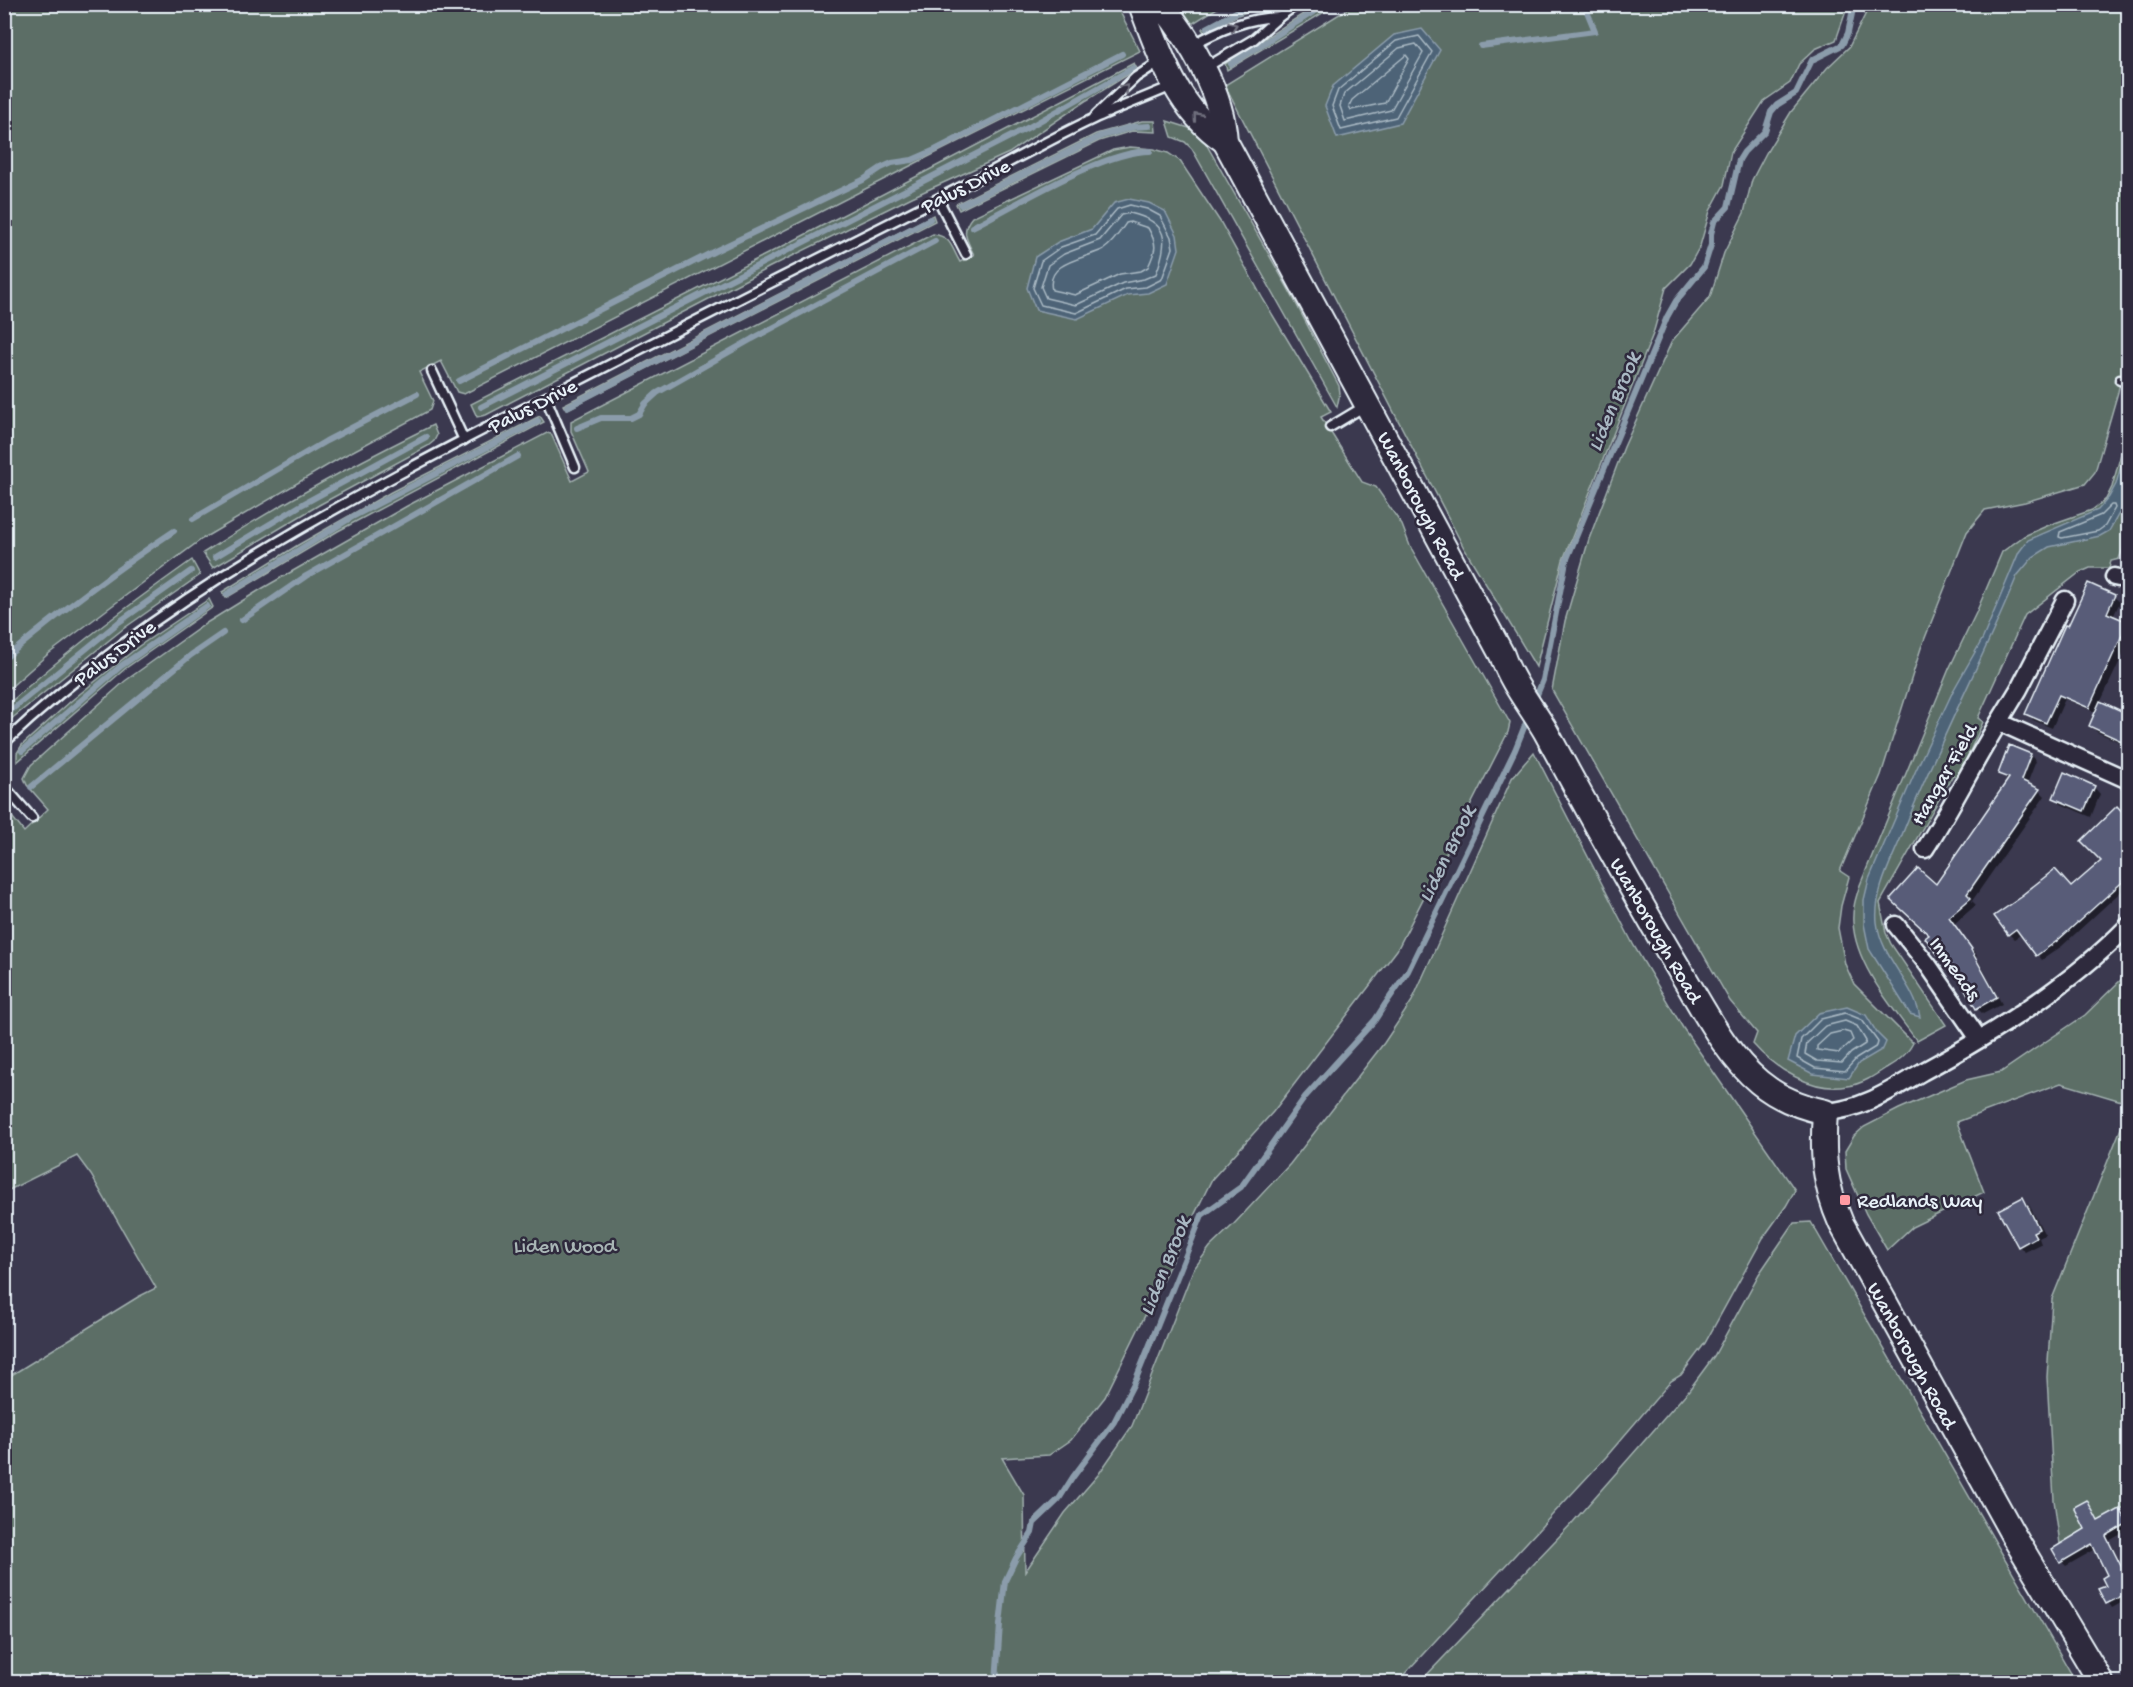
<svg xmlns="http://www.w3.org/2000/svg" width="2133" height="1687" font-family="'Gochi Hand',sans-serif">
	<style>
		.green { fill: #5b6e66; stroke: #a2b0af; stroke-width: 1.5 }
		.water { fill: #4d6477; stroke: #8b9cab; stroke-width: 1.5 }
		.shadow { fill: #0007 }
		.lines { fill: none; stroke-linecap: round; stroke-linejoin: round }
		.shore { stroke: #aab9c4; stroke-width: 1.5 }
		.stream { stroke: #8b9cab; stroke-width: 6 }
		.building { fill: #585b78; stroke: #e8f1f8; stroke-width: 1.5 }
		.lane-casing { stroke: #e8f1f8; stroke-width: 13 }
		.street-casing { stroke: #e8f1f8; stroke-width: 21 }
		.secondary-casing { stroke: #e8f1f8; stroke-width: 28 }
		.lane { stroke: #2f2a3d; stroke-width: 8 }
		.street { stroke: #2f2a3d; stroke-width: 16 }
		.secondary { stroke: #2f2a3d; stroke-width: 24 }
		.oneway { stroke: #70707e }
		.poi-dot { fill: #ff9aa2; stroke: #2f2a3d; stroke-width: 2 }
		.labels { text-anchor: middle; stroke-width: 5; stroke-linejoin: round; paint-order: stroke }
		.street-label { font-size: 21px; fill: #e8f1f8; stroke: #2f2a3d }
		.poi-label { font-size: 21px; fill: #e8f1f8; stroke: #2f2a3d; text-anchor: start }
		.park-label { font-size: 21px; fill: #a9b6b6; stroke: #2f2a3d }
		.water-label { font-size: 22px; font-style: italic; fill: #aab9c4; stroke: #2f2a3d }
	</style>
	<rect width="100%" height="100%" fill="#3b394f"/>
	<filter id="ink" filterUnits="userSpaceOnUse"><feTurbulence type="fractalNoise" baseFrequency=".0167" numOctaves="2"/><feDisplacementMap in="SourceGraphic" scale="12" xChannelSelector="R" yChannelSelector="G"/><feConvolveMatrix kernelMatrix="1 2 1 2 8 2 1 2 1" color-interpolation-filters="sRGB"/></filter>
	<g filter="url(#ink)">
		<g class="green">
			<polygon points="1116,4 1140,51 918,162 464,394 457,392 441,361 419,372 433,401 430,410 340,458 202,539 109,608 47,655 5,692 5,5"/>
			<polygon points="1175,5 1222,5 1187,27"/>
			<polygon points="1244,5 1266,5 1238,15 1204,32 1202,29"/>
			<polygon points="1317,5 1336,5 1227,70 1225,64"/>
			<polygon points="1354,5 1848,5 1836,40 1815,49 1799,64 1790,83 1764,101 1731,152 1724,185 1710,211 1700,246 1690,264 1666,288 1653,334 1563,560 1536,667 1464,548 1225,85"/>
			<path d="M1870 5H2128V346L2118 392 2095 472 2085 484 2025 502 1985 510 1967 532 1921 648 1881 775 1840 871 1849 877 1841 906 1838 928 1845 964 1854 984 1913 1043C1906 1056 1898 1061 1886 1068 1874 1076 1862 1084 1848 1086 1813 1093 1775 1069 1753 1044L1757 1033 1730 1001 1552 690 1565 621 1589 539 1624 447 1672 341 1710 297 1724 253 1744 213 1752 180 1766 153 1791 112 1827 68 1849 47Z"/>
			<polygon points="1134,63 1137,69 1087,100 1009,153 912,197 770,267 486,415 477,417 471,404 789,243"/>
			<polygon points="1142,121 1155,121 1156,132 1132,131 1099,141 959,210 956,204 1096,134"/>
			<polygon points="1167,121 1189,128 1205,142 1289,290 1339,386 1340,393 1337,407 1192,149 1185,142 1172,137"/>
			<path d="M1130 147 1154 149 1168 153 1180 161 1221 223 1263 299 1331 412 1321 417 1362 482 1376 487 1402 525 1410 546 1510 723 1508 732 1397 950 1273 1112 1212 1179 1105 1397 1071 1440 1049 1455 1002 1458 1024 1495 1025 1572 1065 1513 1098 1475 1132 1426 1193 1270 1210 1247 1233 1225 1290 1164 1384 1043 1412 1001 1512 778 1534 752 1634 946 1683 1028 1795 1190 1786 1206 1763 1238 1705 1343 1681 1375 1671 1381 1606 1457 1397 1682H5V1379L138 1297 156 1288 91 1175 77 1156 5 1192V808L24 832 48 809 27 785 24 778 31 765 125 681 208 622 263 588 407 506 547 433 551 434 553 438 572 481 589 472 571 431V421L933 234C952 237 951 247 960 262L974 255C967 240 960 231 972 217L1113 150Z"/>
			<polygon points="933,215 935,221 566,410 563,405"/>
			<polygon points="540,416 544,422 338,531 226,598 222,592 298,545 391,492"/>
			<path d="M433 425 437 435 434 441 428 446 319 505 213 568 203 553C277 505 354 464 433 425Z"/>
			<path d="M2128 428V536L2119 559 2111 561 2109 568H2090L2079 573 2025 615 1978 718 1983 722 1958 778 1953 775 1880 903 1886 933 1891 944 1946 1025 1917 1041C1893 1008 1855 965 1853 922 1852 909 1856 897 1860 885L1949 669 1976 613 2002 552 2024 536 2049 525 2092 510 2106 499 2112 487Z"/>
			<path d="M192 560 200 575 123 629 5 724V707C63 654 127 606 192 560Z"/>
			<polygon points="209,599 213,607 126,668 17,762 17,753 22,745 71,701 139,646"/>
			<polygon points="2128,973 2128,1103 2061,1083 1957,1122 1984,1192 1912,1227 1887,1250 1866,1214 1846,1169 1845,1151 1854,1136 1864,1127 1899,1109 1966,1080 2001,1072 2085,1015"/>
			<polygon points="2128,1111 2128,1506 2120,1509 2060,1544 2054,1500 2047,1377 2052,1299"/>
			<polygon points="1811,1222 2076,1682 1420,1682 1573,1522 1689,1390 1714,1356 1759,1274 1794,1223"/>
		</g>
		<g class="water">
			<polygon points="1422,29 1440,50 1400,123 1337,138 1325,106 1333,86 1394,35"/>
			<polygon points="1129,199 1149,203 1165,211 1177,235 1179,249 1167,284 1148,293 1128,295 1077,319 1036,310 1027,288 1035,257 1058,242 1092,229 1114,203"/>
			<path d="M2128 440V491L2122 508 2109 531 2100 536 2049 547 2033 557 2017 576C1981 664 1936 747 1902 835 1891 862 1874 892 1877 922 1881 958 1914 983 1920 1017L1910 1014 1869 949 1864 924V900L1869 879 1916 770 1953 691 1983 638 2019 552 2028 540 2098 510 2109 497 2116 484Z"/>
			<polygon points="1847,1007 1866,1015 1877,1033 1886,1042 1883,1049 1859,1063 1849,1078 1813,1074 1788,1061 1795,1036 1819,1013"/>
		</g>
		<g class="shadow">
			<polygon points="2089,585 2114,597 2120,602 2113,617 2128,624 2128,651 2125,650 2100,703 2128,716 2128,746 2097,732 2091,726 2097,713 2065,699 2052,728 2033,720 2027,714"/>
			<polygon points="2030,755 2036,761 2027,784 2039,790 2045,796 1972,901 1976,905 1954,924 1977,956 1976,957 2002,1004 1983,1014 1977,1008 1956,971 1954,972 1948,966 1927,938 1931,935 2009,781 2000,773"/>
			<polygon points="2094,787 2100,794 2091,817 2061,804 2055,797"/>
			<polygon points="2117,808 2128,820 2128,885 2062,946 2042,960 2022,934 2014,939 2009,934 2071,889 2103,861"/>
			<polygon points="2023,1199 2029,1205 2045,1235 2039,1238 2041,1244 2025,1252 2019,1246"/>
			<polygon points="2087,1502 2099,1522 2120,1510 2128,1522 2128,1530 2109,1541 2127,1575 2128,1575 2128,1599 2112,1608 2100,1590 2108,1586 2109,1576 2096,1549 2066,1566 2062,1562 2087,1530"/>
		</g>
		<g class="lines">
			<g class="shore">
				<polygon points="1419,36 1432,52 1396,117 1341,130 1332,106 1338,90 1396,41"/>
				<polygon points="1416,44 1423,53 1391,110 1345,121 1340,106 1344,94 1399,48"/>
				<polygon points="1406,55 1409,59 1385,103 1351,110 1349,106 1352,100"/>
				<polygon points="1130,205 1147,209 1160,216 1171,237 1173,248 1162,279 1146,287 1126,289 1076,313 1041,305 1033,288 1041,261 1061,247 1095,235 1117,209"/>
				<path d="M1130 213C1169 222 1169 240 1156 274L1144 279 1123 283 1076 305 1046 298 1041 287 1048 265 1064 254 1100 240 1121 215Z"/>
				<path d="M1130 222 1148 228C1158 245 1156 250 1148 267L1141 271 1120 274 1075 295 1052 290C1045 261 1086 259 1104 249 1113 243 1120 232 1126 223Z"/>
				<polygon points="2111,505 2114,505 2115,508 2105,526 2098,531 2062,538 2059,537 2060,532 2101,515"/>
				<polygon points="1845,1013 1862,1020 1878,1042 1877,1046 1856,1059 1845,1071 1815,1068 1797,1058 1801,1039 1821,1019"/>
				<polygon points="1845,1021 1857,1026 1866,1041 1865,1044 1851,1053 1842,1063 1817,1061 1805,1054 1807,1043 1825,1026"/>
				<polygon points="1843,1031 1850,1033 1853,1040 1839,1053 1817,1050 1817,1046 1830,1034"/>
			</g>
			<g class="stream">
				<polyline points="1207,28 1252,4"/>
				<polyline points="1481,46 1595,31 1586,9 1582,4"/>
				<polyline points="1231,64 1326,4"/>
				<polyline points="961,205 1101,136 1132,127 1149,126"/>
				<path d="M972 227C1016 205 1103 151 1150 151"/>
				<polyline points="459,381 717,250 863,180 881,168 892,163 912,160 935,150 1122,54"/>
				<polyline points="481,407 1029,127 1133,68"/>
				<polyline points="567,407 930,219"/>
				<polyline points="577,428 601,418 631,418 639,414 645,404 657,393 752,339 935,241"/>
				<polyline points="193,519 326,441 417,394"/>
				<polyline points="215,557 303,504 426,437"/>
				<polyline points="227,594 354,516 538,421"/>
				<polyline points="242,620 306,576 518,456"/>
				<path d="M4 659C59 613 115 570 174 531"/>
				<polyline points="1534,702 1543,680 1566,561 1667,317 1676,301 1704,267 1711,245 1711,234 1714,222 1728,207 1739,160 1744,152 1765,131 1771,112 1777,105 1796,93 1812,60 1842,45 1848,33 1854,4"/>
				<polyline points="4,716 119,622 191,571"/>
				<polyline points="22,751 121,666 207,606"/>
				<polyline points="31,787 191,655 223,633"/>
				<polyline points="996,1682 1000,1624 1005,1581 1016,1558 1032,1533 1034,1523 1059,1499 1073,1477 1114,1422 1136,1379 1202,1215 1241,1187 1305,1097 1375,1020 1384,1006 1408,971 1515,750 1529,715"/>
			</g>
		</g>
		<g class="building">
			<polygon points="2088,583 2115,595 2107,613 2128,622 2089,708 2059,695 2046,723 2025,714 2065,625 2068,626"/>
			<polygon points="2100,701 2128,714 2128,744 2089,726"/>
			<polygon points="2009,745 2031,754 2021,780 2040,789 1967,894 1971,898 1949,917 1972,949 1971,950 1997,997 1976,1009 1951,964 1947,967 1925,938 1929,935 1890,899 1918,868 1936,884 2009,778 1998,774"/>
			<polygon points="2064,772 2095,786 2084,811 2053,798"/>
			<polygon points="2117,806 2128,818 2128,877 2057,941 2036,956 2016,929 2008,935 1994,916 2023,896 2022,895 2055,869 2071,887 2101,861 2081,841"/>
			<polygon points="2023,1197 2039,1229 2033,1232 2036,1237 2018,1247 1998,1210"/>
			<polygon points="2087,1500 2098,1521 2120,1509 2128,1523 2106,1536 2128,1580 2128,1593 2106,1604 2098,1589 2106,1586 2102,1578 2107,1575 2092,1544 2060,1563 2052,1549 2085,1529 2074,1507"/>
		</g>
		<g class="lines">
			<g class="lane-casing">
				<g id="lane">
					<path d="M1192 45C1219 30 1247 18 1279 17"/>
					<polyline points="1205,68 1254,39 1279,17 1298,4"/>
					<polyline points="1096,115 1136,77 1162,60"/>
					<polyline points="938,199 966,254"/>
					<polyline points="432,371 464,440"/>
					<polyline points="2120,380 2128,382"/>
					<polyline points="546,398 575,467"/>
					<polyline points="1330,427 1365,406"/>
					<path d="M4 743C166 590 366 490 562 389 697 320 831 252 967 184 1009 163 1050 139 1093 119 1120 107 1147 97 1174 85"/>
					<polyline points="4,786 32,818"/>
				</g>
			</g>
			<g class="street-casing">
				<g id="street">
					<polyline points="2114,577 2128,580"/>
					<polyline points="2065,600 2019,689 1999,722 2128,780"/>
					<path d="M1925 849C1952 807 1973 764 1999 722"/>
					<polyline points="1896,925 1928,965 1979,1039"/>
					<path d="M1825 1112C1862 1110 1891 1090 1922 1072 1996 1032 2069 986 2128 926"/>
				</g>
			</g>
			<g class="secondary-casing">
				<g id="secondary">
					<path d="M1141 4C1160 56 1178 110 1225 141"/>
					<path d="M1161 4C1192 42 1222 93 1225 141L1502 655C1512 684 1531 706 1546 732 1591 815 1636 898 1685 979 1706 1014 1727 1055 1759 1082 1778 1098 1802 1107 1825 1112 1822 1154 1824 1184 1841 1223L2012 1533 2101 1682"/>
				</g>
			</g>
			<use href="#lane" class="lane"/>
			<use href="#street" class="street"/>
			<use href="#secondary" class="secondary"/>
		</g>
		<defs><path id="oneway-chevron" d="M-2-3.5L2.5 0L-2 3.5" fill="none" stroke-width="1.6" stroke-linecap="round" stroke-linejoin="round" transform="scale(1.5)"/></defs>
		<g class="oneway">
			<use href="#oneway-chevron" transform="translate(1233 26) rotate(-21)"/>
			<use href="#oneway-chevron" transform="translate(1125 88) rotate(-44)"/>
			<use href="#oneway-chevron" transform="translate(1197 116) rotate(-130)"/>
		</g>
	</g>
	<rect class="poi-dot" x="1839" y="1194" width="12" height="12" rx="3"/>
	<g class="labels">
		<g class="street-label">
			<text transform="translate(965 185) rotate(-27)" y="7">Palus Drive</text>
			<text transform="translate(532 405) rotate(-27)" y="7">Palus Drive</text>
			<text transform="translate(1422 505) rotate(62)" y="7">Wanborough Road</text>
			<text transform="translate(114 652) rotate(-37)" y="7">Palus Drive</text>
			<text transform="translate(1943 774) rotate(-60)" y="7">Hangar Field</text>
			<text transform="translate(1657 930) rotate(60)" y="7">Wanborough Road</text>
			<text transform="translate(1956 968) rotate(54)" y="7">Inmeads</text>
			<text transform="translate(1913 1355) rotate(61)" y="7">Wanborough Road</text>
		</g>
		<g class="poi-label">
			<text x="1857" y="1207">Redlands Way</text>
		</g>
		<g class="park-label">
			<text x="565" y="1252">Liden Wood</text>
		</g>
		<g class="water-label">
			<text transform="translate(1612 401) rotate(-67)" y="8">Liden Brook</text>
			<text transform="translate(1445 853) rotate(-64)" y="8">Liden Brook</text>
			<text transform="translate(1163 1265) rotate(-68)" y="8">Liden Brook</text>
		</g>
	</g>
	<rect width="2133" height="1687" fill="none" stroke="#2f2a3d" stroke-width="24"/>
	<rect x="12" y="12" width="2109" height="1663" fill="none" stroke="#e8f1f8" stroke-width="2" filter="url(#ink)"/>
</svg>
